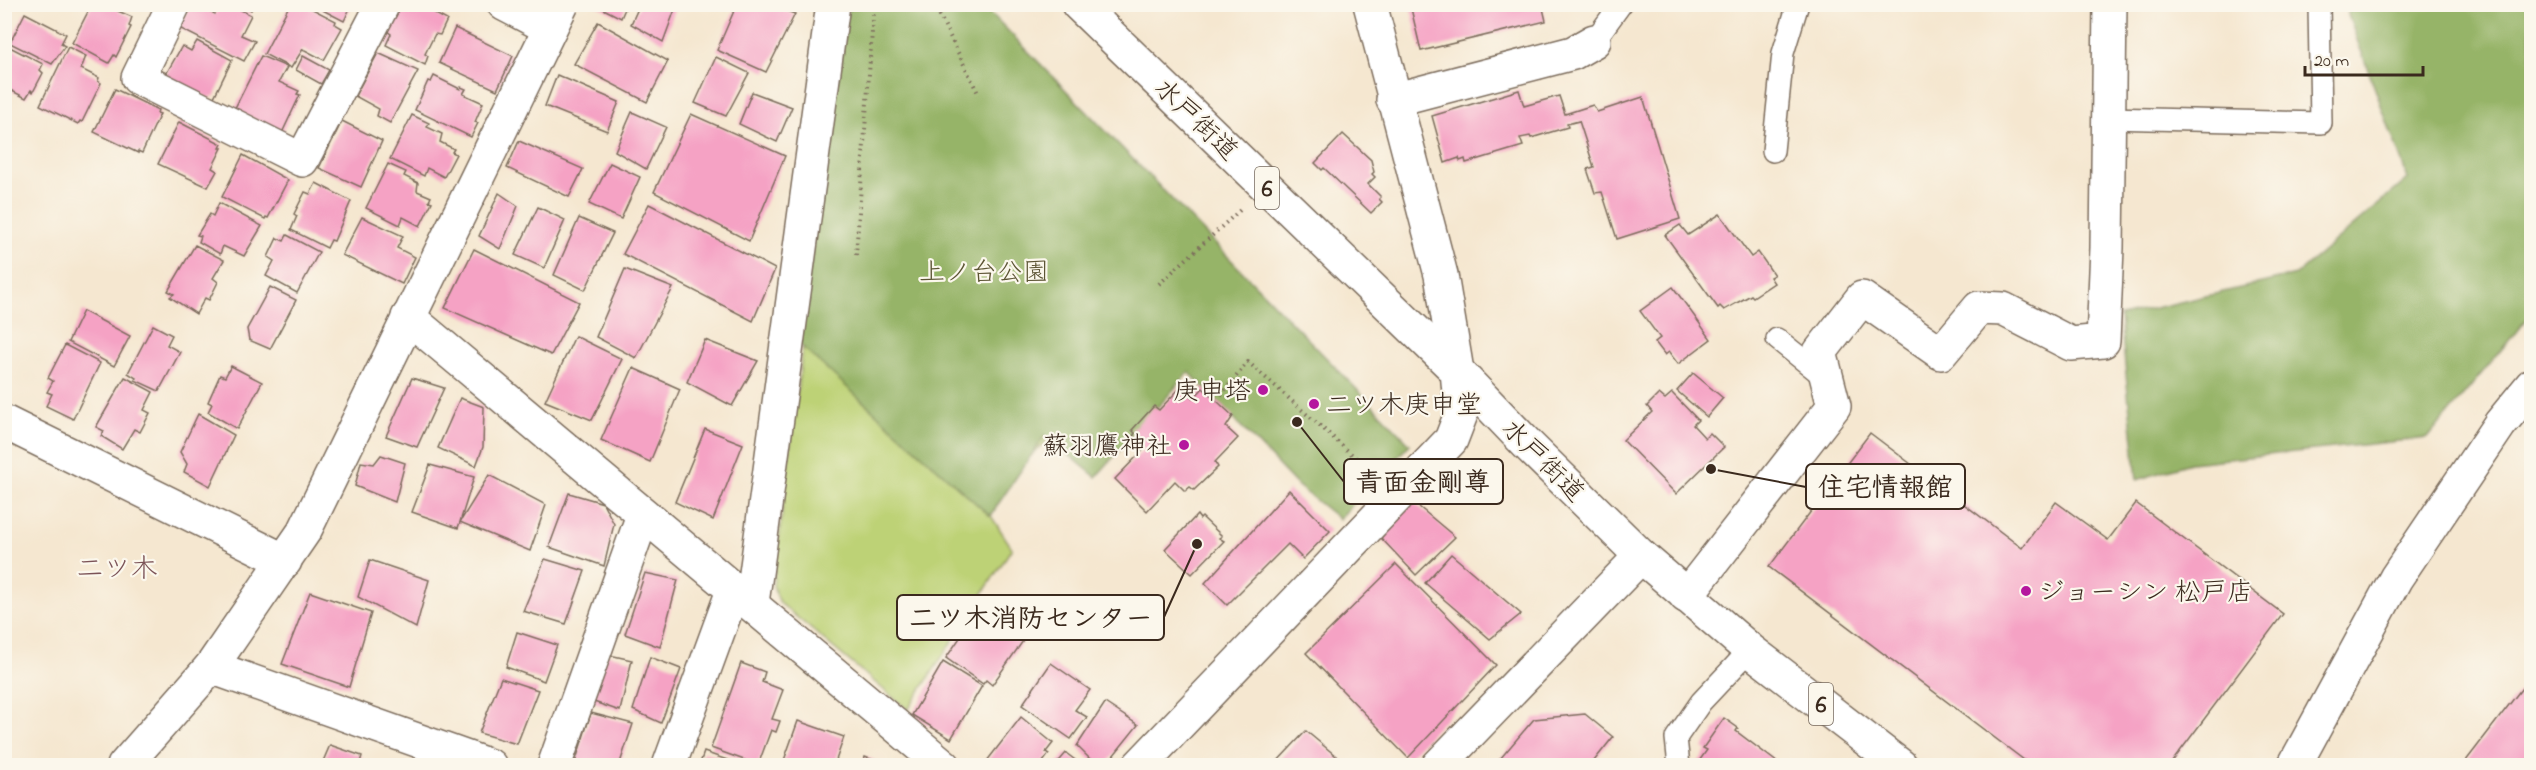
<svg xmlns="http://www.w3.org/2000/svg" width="2536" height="770" font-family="'Indie Flower','Klee One',sans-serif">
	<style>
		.green { fill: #bdd276; stroke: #7c7e4a; stroke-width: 1.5 }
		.forest { fill: #96b467; stroke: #686f42; stroke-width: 1.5 }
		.building { fill: #f5a2c4 }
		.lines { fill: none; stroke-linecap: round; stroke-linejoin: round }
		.service-casing { stroke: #7c6c5c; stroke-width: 24 }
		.minor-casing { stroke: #7c6c5c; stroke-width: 36 }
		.tertiary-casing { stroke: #7c6c5c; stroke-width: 36 }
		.trunk-casing { stroke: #7c6c5c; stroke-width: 36 }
		.path { stroke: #7c6c5c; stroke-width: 4; stroke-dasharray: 1.5 4.5; stroke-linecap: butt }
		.service { stroke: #fff; stroke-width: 21 }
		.minor { stroke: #fff; stroke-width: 33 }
		.tertiary { stroke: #fff; stroke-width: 33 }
		.trunk { stroke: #fff; stroke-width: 33 }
		.poi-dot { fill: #b5179e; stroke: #fbf7ec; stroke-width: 2 }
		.labels { text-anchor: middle; stroke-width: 4.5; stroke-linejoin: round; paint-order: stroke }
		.shield { fill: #fbf7ec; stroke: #75685c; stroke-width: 1.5 }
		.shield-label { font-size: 24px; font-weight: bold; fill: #3b2a1e }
		.street-label { font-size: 26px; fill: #3b2a1e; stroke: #fbf7ec }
		.park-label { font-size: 26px; fill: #5c5434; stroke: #fbf7ec }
		.poi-label { font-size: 26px; fill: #3b2a1e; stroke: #fbf7ec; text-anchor: end }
		.neighbourhood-label { font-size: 27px; fill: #7c5458; stroke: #fbf7ec }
		.leader { fill: none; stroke: #3b2a1e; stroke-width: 2 }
		.callout-dot { fill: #3b2a1e; stroke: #fbf7ec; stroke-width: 2 }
		.callout { fill: #fbf7ec; stroke: #3b2a1e; stroke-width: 2 }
		.callout-label { font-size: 27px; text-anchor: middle; font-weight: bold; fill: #3b2a1e }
	</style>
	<rect width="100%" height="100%" fill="#fbf7ec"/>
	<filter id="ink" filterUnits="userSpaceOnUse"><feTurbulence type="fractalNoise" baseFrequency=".0167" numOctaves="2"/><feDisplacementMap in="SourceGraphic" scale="12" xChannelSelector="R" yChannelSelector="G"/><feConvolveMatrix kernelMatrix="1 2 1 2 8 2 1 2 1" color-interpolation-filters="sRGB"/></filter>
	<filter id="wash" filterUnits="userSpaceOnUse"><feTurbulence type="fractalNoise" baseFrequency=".008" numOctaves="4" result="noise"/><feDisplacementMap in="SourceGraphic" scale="24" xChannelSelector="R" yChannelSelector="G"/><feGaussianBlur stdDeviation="1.35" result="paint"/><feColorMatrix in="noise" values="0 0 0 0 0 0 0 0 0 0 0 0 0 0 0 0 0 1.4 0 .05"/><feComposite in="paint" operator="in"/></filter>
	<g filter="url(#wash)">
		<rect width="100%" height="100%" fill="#f5e7d0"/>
		<polygon class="green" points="808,307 1059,429 1020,466 991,516 1012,548 908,710 780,603 773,586"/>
		<g class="forest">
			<polygon points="849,5 983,5 1410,444 1339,519 1298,486 1189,372 1096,477 1045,435 990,516 798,343"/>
			<polygon points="2348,5 2531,5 2531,314 2428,438 2190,463 2137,480 2120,316 2296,275 2408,179 2348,15"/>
		</g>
		<g id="blocks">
			<g class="building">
				<polygon points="92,4 121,4 118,11 132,17 129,26 131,27 116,57 114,55 109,63 72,43"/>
				<polygon points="191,4 196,4 215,14 221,5 231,5 251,15 241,35 255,41 244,61 179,28"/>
				<polygon points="240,4 255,4 251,10"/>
				<polygon points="290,4 303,4 336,21 335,24 342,28 324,60 303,49 291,68 264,54"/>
				<polygon points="311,4 352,4 344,21"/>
				<polygon points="401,4 417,4 447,20 440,35 435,34 425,54 428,56 425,65 386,45 391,34 387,31"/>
				<polygon points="594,4 627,4 621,18"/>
				<polygon points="640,4 677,4 663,42 631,24"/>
				<polygon points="737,4 767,4 795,14 766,72 717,50"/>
				<polygon points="1410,4 1542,4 1546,21 1421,51"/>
				<polygon points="25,13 66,34 61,44 65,46 52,64 10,43"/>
				<polygon points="598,22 668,61 647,102 574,64"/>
				<polygon points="455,28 513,56 497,90 439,63"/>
				<polygon points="197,41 232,60 214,97 211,96 210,99 165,76 182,46 191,51"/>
				<polygon points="4,44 43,64 40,70 43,73 33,92 31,90 26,98 4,87"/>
				<polygon points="68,47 86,56 81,69 99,78 98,81 101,83 82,122 80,121 78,124 40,105"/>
				<polygon points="378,53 418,71 390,123 377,116 379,109 355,96"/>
				<polygon points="261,56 287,67 279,82 299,91 297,94 300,95 282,133 234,110"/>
				<polygon points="303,56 329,70 321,84 296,70"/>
				<polygon points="716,57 749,73 726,116 695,103"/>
				<polygon points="557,75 619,102 607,131 545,106"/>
				<polygon points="434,76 460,89 461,87 466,89 463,94 483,103 475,122 478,123 471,137 415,110 428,81 431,82"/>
				<polygon points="115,89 158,110 157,113 160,114 142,153 138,151 138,153 94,132"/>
				<polygon points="1519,90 1524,106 1559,96 1565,114 1593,105 1597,112 1643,97 1680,219 1617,239 1602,192 1595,193 1587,169 1594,167 1579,121 1567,124 1568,127 1531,138 1530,136 1520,138 1523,146 1466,163 1465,159 1460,161 1459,158 1445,163 1432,116"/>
				<polygon points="752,92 792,107 777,142 739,124"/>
				<polygon points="632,112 666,127 646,169 615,151"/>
				<polygon points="691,114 785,156 749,241 654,192"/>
				<polygon points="412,115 429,123 427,127 442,134 440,142 454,149 452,152 456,154 444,177 427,168 424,176 390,159"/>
				<polygon points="342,121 382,141 361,187 319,168"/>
				<polygon points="179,122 222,144 220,148 222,148 212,168 217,171 208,187 158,164"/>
				<polygon points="1343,134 1371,160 1374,172 1372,174 1375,177 1368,184 1381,197 1379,199 1382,202 1371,213 1324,168 1322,170 1315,163"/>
				<polygon points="519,141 583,169 569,197 507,168"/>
				<polygon points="243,155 288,180 268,218 266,217 265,219 222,197"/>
				<polygon points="610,163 640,177 621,219 589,204"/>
				<polygon points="388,164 406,172 404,176 418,183 417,191 431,197 429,201 432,202 420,226 403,217 400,225 366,208"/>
				<polygon points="316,183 351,201 334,241 331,240 327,248 291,230 297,216 294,214 305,192 310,194"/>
				<polygon points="499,193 518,206 500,249 479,236"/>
				<polygon points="219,203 262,226 244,256 223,246 220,254 199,242 201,236 197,235 210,214 213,216"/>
				<polygon points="649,204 775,269 753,321 623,254"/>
				<polygon points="538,207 565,220 544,268 515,255"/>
				<polygon points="1720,214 1751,257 1758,252 1774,275 1770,277 1774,283 1753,297 1751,295 1724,310 1720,306 1718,308 1665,235 1680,225 1688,235"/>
				<polygon points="362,217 403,236 397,248 415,257 402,284 342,255"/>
				<polygon points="579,218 613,233 585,290 554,275"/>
				<polygon points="287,235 319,252 297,293 266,276 274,261 268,257 277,238 284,241"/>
				<polygon points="195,245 224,260 213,278 218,282 209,300 205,298 196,314 170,297 174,294 168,291"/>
				<polygon points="474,249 579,302 551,355 445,308"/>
				<polygon points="625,269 673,288 636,358 596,337"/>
				<polygon points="270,287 296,300 270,349 249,340 247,329"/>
				<polygon points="1673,287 1711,339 1678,364 1669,352 1665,355 1655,342 1660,338 1640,311"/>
				<polygon points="83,311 130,336 114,366 68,342"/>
				<polygon points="153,325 172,335 167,345 180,352 159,391 135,380 136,378 128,373"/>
				<polygon points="575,336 622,359 592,420 545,401"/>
				<polygon points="705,340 758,361 732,406 687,382"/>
				<polygon points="65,345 100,363 73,419 46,406 52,394 47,392 53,381 48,378"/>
				<polygon points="231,366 262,382 237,429 208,412 212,404 208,402 220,375 225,377"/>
				<polygon points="633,368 680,389 650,462 601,440"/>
				<polygon points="1693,373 1723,398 1707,417 1677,391"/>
				<polygon points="125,377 153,392 144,410 150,413 140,432 134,429 122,449 101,436 104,431 96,427"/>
				<polygon points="412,378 444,388 417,447 386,436"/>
				<polygon points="1181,387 1194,398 1203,388 1233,416 1226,427 1238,438 1215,462 1218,467 1194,490 1190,487 1185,491 1175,481 1147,511 1115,479 1144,449 1132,438 1135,433 1132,430 1154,406 1159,410"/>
				<polygon points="1672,393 1698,420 1693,425 1705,438 1710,433 1724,447 1676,494 1623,440 1652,412 1647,406 1659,394 1665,399"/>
				<polygon points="460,398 484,407 483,447 476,466 438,448"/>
				<polygon points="198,414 234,435 210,486 184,472 187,464 180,452"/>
				<polygon points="705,429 743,444 713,520 675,502"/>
				<polygon points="1870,433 2022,548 2056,502 2108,540 2136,503 2283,614 2169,766 2032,766 1769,567"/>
				<polygon points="381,455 405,463 395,502 355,486 361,462 374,464"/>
				<polygon points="430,465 474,477 460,522 489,475 546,505 530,551 460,522 458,528 412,512"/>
				<polygon points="1289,490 1330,531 1303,559 1288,544 1227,605 1205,583"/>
				<polygon points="569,493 603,503 614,524 604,566 549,547"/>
				<polygon points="1412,501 1455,537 1416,575 1381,538"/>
				<polygon points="1197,515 1200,519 1202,517 1222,536 1219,538 1224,541 1192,574 1165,549"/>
				<polygon points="1451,554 1521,614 1490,639 1425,583"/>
				<polygon points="545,559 585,571 566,624 523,611"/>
				<polygon points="370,560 429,580 416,628 358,597"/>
				<polygon points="1396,564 1496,665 1408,758 1306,653"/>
				<polygon points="645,573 678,580 660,647 625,634"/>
				<polygon points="310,592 371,613 349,687 282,664"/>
				<polygon points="979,610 1023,641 992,685 986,680 983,684 946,658"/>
				<polygon points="517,632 557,645 544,681 506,667"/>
				<polygon points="605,654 632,660 620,711 591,701"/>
				<polygon points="650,657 681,669 661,723 633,710"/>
				<polygon points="943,662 982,686 951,739 912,715"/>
				<polygon points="741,663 765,672 762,682 783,690 772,719 780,721 776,732 771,730 758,765 711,748"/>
				<polygon points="1051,663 1090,690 1075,710 1087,717 1071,739 1022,705"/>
				<polygon points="2532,675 2532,766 2462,766"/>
				<polygon points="501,678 538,690 517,744 479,733"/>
				<polygon points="1105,703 1138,725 1105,766 1097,766 1077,746"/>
				<polygon points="591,713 633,724 619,766 583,766 575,763"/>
				<polygon points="1585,714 1613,737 1590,766 1494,766 1534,719"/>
				<polygon points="1021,717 1053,743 1046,752 1049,754 1040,766 983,766"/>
				<polygon points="1724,718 1738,728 1736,731 1782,766 1699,766 1697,764 1707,750 1703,748"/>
				<polygon points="798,721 844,737 834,766 782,766"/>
				<polygon points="1306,731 1348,766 1273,766"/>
				<polygon points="330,745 362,756 359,766 321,766"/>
				<polygon points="704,752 742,765 742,766 699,766"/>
				<polygon points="1066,753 1083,766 1055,766"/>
				<polygon points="865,757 887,765 887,766 862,766"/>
			</g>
		</g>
	</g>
	<g filter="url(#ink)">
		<use href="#blocks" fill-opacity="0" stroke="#7c6c5c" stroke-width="1.5"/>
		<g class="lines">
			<g class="service-casing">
				<g id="service">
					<polyline points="1594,41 1621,4"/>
					<polyline points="2108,118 2321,123 2319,4"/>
					<polyline points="1773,151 1783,53 1798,4"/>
					<polyline points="1777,339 1827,379"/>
					<polyline points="1679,766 1676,738 1701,702 1750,650"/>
				</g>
			</g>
			<g class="minor-casing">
				<g id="minor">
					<polyline points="174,4 138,78 302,160 383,4"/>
					<polyline points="504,4 550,28"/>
					<polyline points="1393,100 1573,53 1594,41"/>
					<polyline points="408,317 944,766"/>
					<polyline points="4,422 285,561"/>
					<polyline points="1686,596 1834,406 1820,352 1862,298 1941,353 1979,308 2003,309 2071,344 2103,341 2107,248 2110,4"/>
					<polyline points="752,603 833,4"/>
					<polyline points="211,667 490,766"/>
					<polyline points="124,766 211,667 305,530 562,4"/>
					<polyline points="554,766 643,515"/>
					<polyline points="669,766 734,588"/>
					<polyline points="1139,766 1451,440 1461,414 1457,371 1441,275 1370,4"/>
				</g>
			</g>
			<g class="tertiary-casing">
				<g id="tertiary">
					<polyline points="1438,766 1641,556"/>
					<polyline points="2294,766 2396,578 2500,424 2532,385"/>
				</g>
			</g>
			<g class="trunk-casing">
				<polyline id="trunk" points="1078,4 1457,371 1528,445 1641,556 1750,650 1901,766"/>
			</g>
			<g class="path">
				<polyline points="934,4 978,93"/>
				<polyline points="856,255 874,4"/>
				<polyline points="1159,284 1240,210"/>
				<polyline points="1221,395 1248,362 1356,458"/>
			</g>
			<use href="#service" class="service"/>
			<use href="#minor" class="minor"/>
			<use href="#tertiary" class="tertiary"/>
			<use href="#trunk" class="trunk"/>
		</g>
	</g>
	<g class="poi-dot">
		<circle cx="1263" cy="390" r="6"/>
		<circle cx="1314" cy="404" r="6"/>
		<circle cx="1184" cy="445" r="6"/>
		<circle cx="2026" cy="591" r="6"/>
	</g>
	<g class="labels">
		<g class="shield">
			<rect x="1255" y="167" width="24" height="42" rx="4.5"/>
			<rect x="1809" y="683" width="24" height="42" rx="4.5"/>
		</g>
		<g class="shield-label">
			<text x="1267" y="196">6</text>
			<text x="1821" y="712">6</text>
		</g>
		<g class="street-label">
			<text transform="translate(1197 119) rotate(44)" y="9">水戸街道</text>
			<text transform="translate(1544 460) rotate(45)" y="9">水戸街道</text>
		</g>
		<g class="park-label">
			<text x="984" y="280">上ノ台公園</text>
		</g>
		<g class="poi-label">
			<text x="1251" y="399">庚申塔</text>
			<text x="1326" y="413" text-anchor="start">二ツ木庚申堂</text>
			<text x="1172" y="454">蘇羽鷹神社</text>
			<text x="2038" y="600" text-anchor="start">ジョーシン 松戸店</text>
		</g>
		<g class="neighbourhood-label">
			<text x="117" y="577">二ツ木</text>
		</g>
	</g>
	<path class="leader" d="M1297 422L1344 482M1711 469L1806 487M1197 544L1164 617"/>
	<g class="callout-dot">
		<circle cx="1297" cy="422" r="6"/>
		<circle cx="1711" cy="469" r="6"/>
		<circle cx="1197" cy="544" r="6"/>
	</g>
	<g class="callout">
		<rect x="1344" y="459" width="159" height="45" rx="6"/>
		<rect x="1806" y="464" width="159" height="45" rx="6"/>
		<rect x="897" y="595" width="267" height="45" rx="6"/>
	</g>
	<g class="callout-label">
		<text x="1423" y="491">青面金剛尊</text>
		<text x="1885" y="496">住宅情報館</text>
		<text x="1031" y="627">二ツ木消防センター</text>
	</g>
	<rect width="2536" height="770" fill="none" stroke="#fbf7ec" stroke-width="24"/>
	<path d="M2305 66v9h118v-9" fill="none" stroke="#3b2a1e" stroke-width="3"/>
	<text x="2314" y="66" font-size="18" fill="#3b2a1e" stroke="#fbf7ec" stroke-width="4.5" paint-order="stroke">20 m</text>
</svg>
